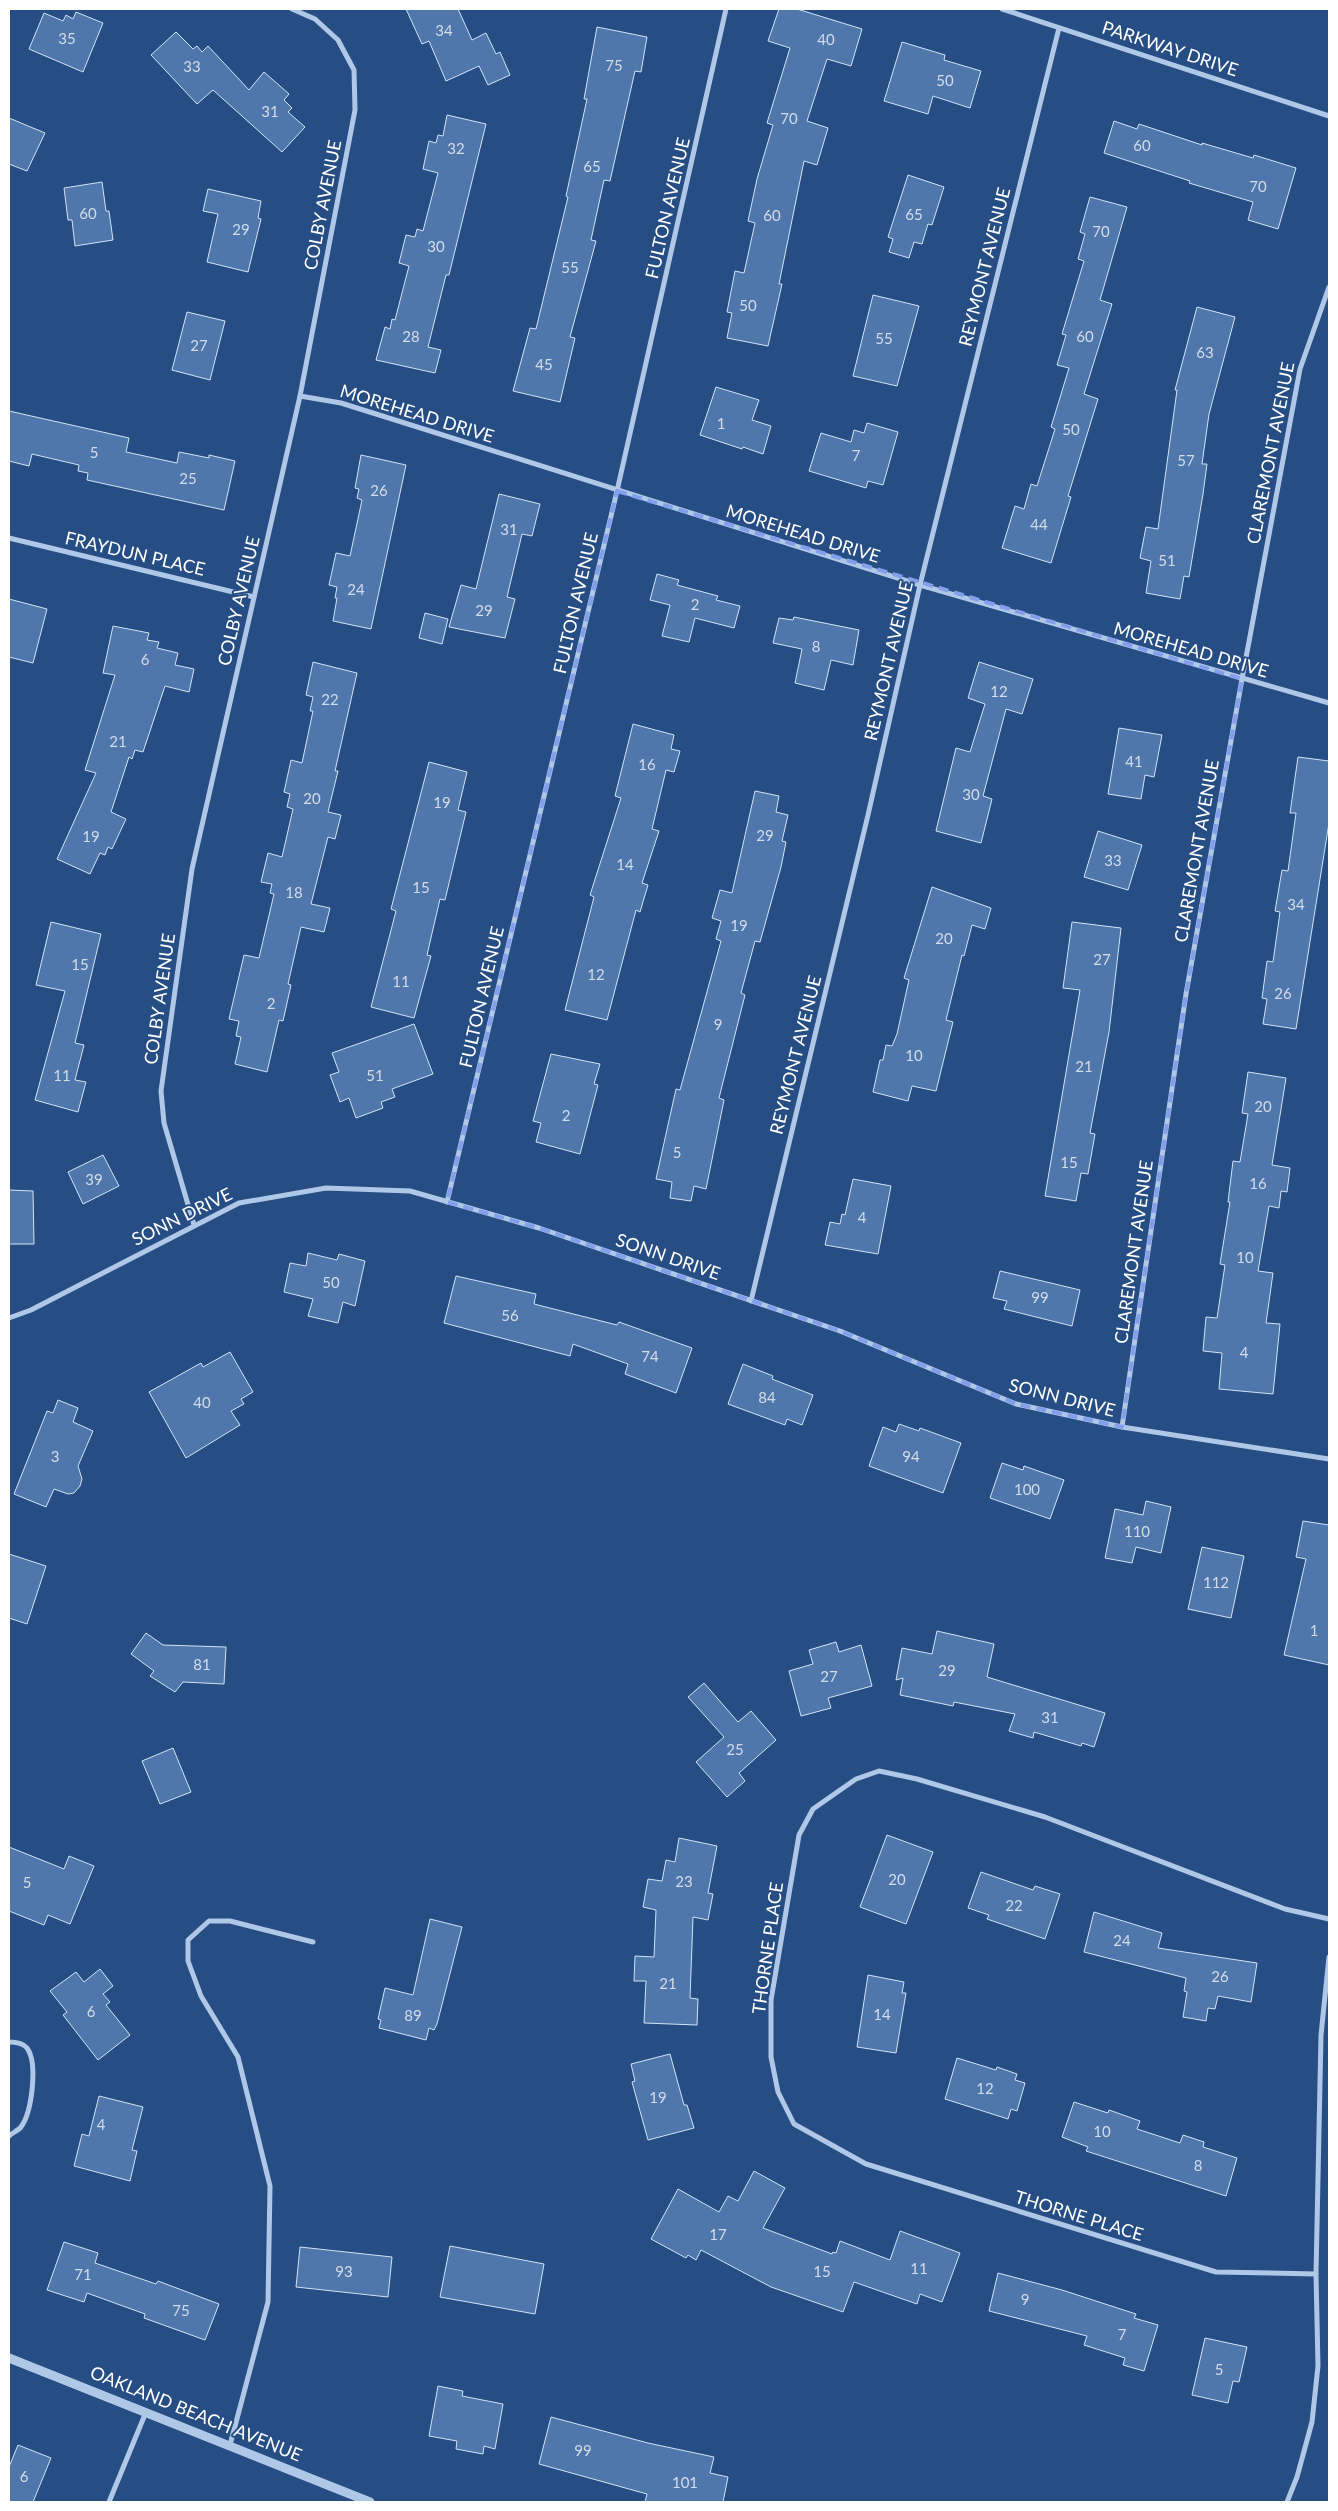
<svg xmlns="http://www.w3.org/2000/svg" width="1338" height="2511" font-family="Lato,sans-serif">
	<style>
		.building { fill: #4f77ac; stroke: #d3e3f6 }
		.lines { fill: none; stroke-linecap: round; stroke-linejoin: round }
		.minor { stroke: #b0c8e7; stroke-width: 5 }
		.tertiary { stroke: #b0c8e7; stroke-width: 9 }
		.marked { fill: none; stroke: #839eea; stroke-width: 4; stroke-dasharray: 10 6; stroke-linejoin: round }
		.labels { text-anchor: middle; stroke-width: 4; stroke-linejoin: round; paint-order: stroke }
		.number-label { font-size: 15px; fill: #d3ddea }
		.street-label { font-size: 18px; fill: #fff; stroke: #264e84 }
	</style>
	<rect width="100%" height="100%" fill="#264e84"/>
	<g class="building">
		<polygon points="406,9 458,9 472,40 486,33 496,54 500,52 510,75 488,85 479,66 446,81 429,41 422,44"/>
		<polygon points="779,9 797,9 862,29 851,66 827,59 807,121 828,128 817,165 804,161 779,284 782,284 768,346 727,338 732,313 727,312 735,271 744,273 755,223 748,221 757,179 773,125 767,123 790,48 768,41"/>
		<polygon points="76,12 103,23 83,72 29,49 44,13 63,21 66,15 73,19"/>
		<polygon points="597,27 647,37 641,72 635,71 610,181 604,180 591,240 596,241 570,337 575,338 560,402 513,391 530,328 536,329 568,197 566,196 587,99 584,99"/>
		<polygon points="176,32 193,49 197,46 202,52 208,46 249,90 264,72 289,94 284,100 292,108 288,112 305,127 282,152 213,90 197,104 151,55"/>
		<polygon points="902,42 945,55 944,60 981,71 970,108 933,96 928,114 884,101"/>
		<polygon points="447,115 486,124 449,275 446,275 428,347 441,350 435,373 376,360 385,327 390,329 392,319 395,320 409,266 399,263 406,235 415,237 417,229 423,231 438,173 423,169 429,141 436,143 438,135 443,136"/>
		<polygon points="9,118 45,133 27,171 9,164"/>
		<polygon points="1114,121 1137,129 1139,124 1202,145 1202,143 1253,158 1254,155 1296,168 1278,229 1248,220 1253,202 1189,183 1190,181 1104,153"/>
		<polygon points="908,175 944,187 932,225 928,224 922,244 914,242 909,258 889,252 893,239 888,237"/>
		<polygon points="102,182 106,211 109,211 113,240 75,246 72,220 68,220 64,188"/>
		<polygon points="208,189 261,201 258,218 261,219 248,272 207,262 218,214 203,211"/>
		<polygon points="1090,197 1127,207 1100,300 1112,304 1084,394 1098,399 1068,496 1071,497 1051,563 1002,548 1015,506 1024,509 1031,484 1037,486 1055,429 1051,427 1069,368 1057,365 1066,335 1062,334 1084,261 1078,259 1085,234 1080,232"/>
		<polygon points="873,295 919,306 897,386 853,376"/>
		<polygon points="1197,307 1235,317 1209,414 1202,464 1207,464 1203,494 1189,577 1184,576 1180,599 1146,593 1151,561 1140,558 1146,527 1158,529 1177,390 1175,390"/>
		<polygon points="187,312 225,321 210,380 172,370"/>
		<polygon points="716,387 759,400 752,420 771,426 763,454 743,447 742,449 700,435"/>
		<polygon points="9,411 129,438 126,452 177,463 179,452 209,458 209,455 235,461 224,510 87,480 88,473 78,471 79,465 32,454 29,466 9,461"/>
		<polygon points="867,423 898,432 883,485 868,481 866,488 809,471 821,433 851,442 854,430 864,433"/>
		<polygon points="361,455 406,465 371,629 333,621 337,598 335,598 337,587 329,585 336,553 350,556 362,500 357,498 359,489 355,488"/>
		<polygon points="499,494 540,504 532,536 522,534 507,597 515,599 505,638 449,627 461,585 476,589"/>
		<polygon points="657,574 679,580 677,585 718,596 716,600 740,606 734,628 695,618 689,642 662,636 670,605 650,600"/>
		<polygon points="9,599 47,609 33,663 9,657"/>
		<polygon points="425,613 448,619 442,644 419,638"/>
		<polygon points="794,617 859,630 853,665 831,660 824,690 795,683 802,649 773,643 779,618 793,620"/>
		<polygon points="113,626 149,633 147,640 159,642 157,648 178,653 175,665 194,669 189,692 165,686 143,752 135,750 132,759 129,757 111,812 126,819 112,849 108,847 105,855 100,853 90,874 57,859 96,773 85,770 115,675 103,673"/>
		<polygon points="313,662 357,673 335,771 338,771 328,812 341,815 335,839 328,837 311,904 330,908 324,932 301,927 288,984 291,985 283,1021 279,1020 267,1072 235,1064 241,1037 236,1036 239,1021 229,1019 244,955 259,958 274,894 270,893 272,884 261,882 268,853 282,857 293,809 287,807 290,794 284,792 291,760 302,763 313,711 310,711 313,697 306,695"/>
		<polygon points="979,662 1033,679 1022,714 1006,709 983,796 992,799 981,843 936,831 956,748 970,752 985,704 968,698"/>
		<polygon points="633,724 674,735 671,749 680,751 674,772 666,770 652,829 659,831 642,883 648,885 640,912 636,910 607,1020 565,1010 594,897 590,895 621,798 615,796"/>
		<polygon points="1119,728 1162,735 1154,777 1145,775 1141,799 1108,794"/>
		<polygon points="1298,757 1329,761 1329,823 1296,1029 1263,1024 1267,999 1262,998 1267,961 1273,962 1280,912 1275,911 1282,870 1288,871 1296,813 1290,813"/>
		<polygon points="429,762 467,772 458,810 466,812 445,900 440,899 427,955 431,956 414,1018 371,1007 396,911 391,909"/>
		<polygon points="755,791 779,796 776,812 788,815 782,841 786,842 781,867 760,942 755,941 741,993 745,995 719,1098 724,1100 706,1189 694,1186 691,1201 670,1198 672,1182 656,1179 676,1089 680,1090 721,941 716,939 721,921 712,918 720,890 732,893"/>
		<polygon points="1098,831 1142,845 1128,890 1084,877"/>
		<polygon points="932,887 991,908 985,929 972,925 964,956 962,955 946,1020 953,1022 936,1091 912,1086 908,1101 873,1092 880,1060 883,1060 886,1045 892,1046 897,1034 909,980 904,978"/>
		<polygon points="51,922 101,934 75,1043 84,1045 75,1080 86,1082 78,1112 35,1100 65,991 36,985"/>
		<polygon points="1072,922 1121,928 1109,1032 1090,1133 1095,1134 1088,1174 1081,1173 1076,1201 1045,1196 1080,990 1063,988"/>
		<polygon points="414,1024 433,1074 392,1089 395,1097 381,1102 383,1108 356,1118 349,1098 340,1102 330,1075 339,1072 332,1053"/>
		<polygon points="551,1054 600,1064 594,1084 598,1085 580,1154 536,1142 541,1123 533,1121"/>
		<polygon points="1248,1072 1286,1078 1272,1165 1290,1168 1287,1192 1281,1191 1279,1208 1269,1206 1258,1271 1273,1273 1266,1323 1280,1324 1273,1394 1219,1389 1222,1353 1203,1351 1206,1317 1217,1318 1225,1265 1220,1264 1230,1202 1228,1202 1233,1161 1240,1162 1248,1114 1242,1113"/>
		<polygon points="103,1155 119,1186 83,1204 68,1172"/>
		<polygon points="853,1179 891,1186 878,1254 825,1245 830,1222 840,1224 842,1214 845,1215"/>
		<polygon points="9,1190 33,1191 34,1244 9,1244"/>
		<polygon points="308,1253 337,1260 339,1254 365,1261 355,1306 343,1302 338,1323 308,1316 313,1299 284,1292 290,1263 306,1266"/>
		<polygon points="1000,1271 1080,1290 1072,1326 1004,1309 1007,1301 993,1298"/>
		<polygon points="456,1276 536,1294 534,1304 617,1325 619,1322 692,1348 676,1393 625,1374 628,1364 573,1344 570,1356 444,1323"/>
		<polygon points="230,1352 253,1392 241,1399 244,1404 231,1411 240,1425 186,1458 149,1392 201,1363 203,1367"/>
		<polygon points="743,1364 773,1376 772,1379 813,1395 802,1425 787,1419 785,1425 728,1404"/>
		<polygon points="58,1400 78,1408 73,1422 93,1431 78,1466 82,1479 80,1486 74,1493 68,1494 54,1489 46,1507 14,1494 47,1411 53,1413"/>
		<polygon points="899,1424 919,1431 920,1428 961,1443 943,1493 869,1466 883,1427 896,1432"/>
		<polygon points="1002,1463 1023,1470 1024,1466 1064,1480 1050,1519 990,1498"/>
		<polygon points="1146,1501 1171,1507 1161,1553 1136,1547 1132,1563 1105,1558 1115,1509 1143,1515"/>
		<polygon points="1303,1521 1329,1525 1329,1665 1284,1655 1306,1559 1296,1557"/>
		<polygon points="1202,1547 1244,1556 1231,1618 1188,1609"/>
		<polygon points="9,1554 46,1566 27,1624 9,1618"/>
		<polygon points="937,1631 994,1644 987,1677 1105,1713 1094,1747 1082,1743 1081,1746 1034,1732 1033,1738 1009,1731 1015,1714 954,1702 953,1706 900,1695 903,1678 896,1680 902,1648 932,1654"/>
		<polygon points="146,1633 163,1645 226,1647 224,1684 183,1682 175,1692 150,1676 154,1671 131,1654"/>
		<polygon points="836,1642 839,1652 861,1645 872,1686 828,1698 831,1708 801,1716 789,1671 813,1664 809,1650"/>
		<polygon points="704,1683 738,1722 751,1711 776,1740 739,1773 745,1781 727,1797 696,1762 724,1737 688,1697"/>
		<polygon points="173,1748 191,1792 160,1804 142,1761"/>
		<polygon points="887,1835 933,1852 906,1924 860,1907"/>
		<polygon points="679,1838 717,1846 708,1893 713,1894 708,1920 693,1917 690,1998 698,1999 697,2025 644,2023 646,1981 634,1981 635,1956 654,1957 656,1910 643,1907 648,1879 662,1881 666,1860 675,1862"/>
		<polygon points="9,1847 64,1869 69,1856 94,1866 70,1924 48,1915 44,1925 9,1911"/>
		<polygon points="981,1872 1033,1890 1035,1886 1060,1894 1045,1939 987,1919 989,1915 968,1908"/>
		<polygon points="1094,1912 1162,1933 1158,1948 1257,1963 1251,2002 1218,1996 1215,2009 1208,2008 1206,2021 1183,2017 1187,1992 1184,1991 1186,1978 1084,1952"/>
		<polygon points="430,1919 462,1927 437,2024 434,2030 429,2028 426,2040 379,2028 381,2020 378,2019 385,1988 413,1995"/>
		<polygon points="100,1969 113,1986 103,1994 110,2002 106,2005 130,2035 98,2060 63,2015 67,2012 50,1991 76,1972 84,1982"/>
		<polygon points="868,1975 904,1982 902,1993 906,1993 896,2053 857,2047"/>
		<polygon points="670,2054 684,2105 687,2105 694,2128 648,2140 632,2082 635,2081 631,2064"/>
		<polygon points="957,2058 996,2070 997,2067 1017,2074 1015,2080 1025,2083 1017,2111 1011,2109 1008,2119 945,2099"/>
		<polygon points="99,2096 143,2107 132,2150 137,2151 130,2181 74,2166 82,2134 89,2136"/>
		<polygon points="1074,2102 1108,2113 1109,2110 1140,2121 1137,2129 1180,2143 1183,2135 1204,2142 1203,2147 1237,2158 1226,2196 1086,2151 1088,2147 1062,2137"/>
		<polygon points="754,2171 785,2188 763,2228 832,2254 833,2252 836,2253 840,2241 890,2260 900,2231 960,2253 942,2302 920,2294 917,2304 854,2282 843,2312 771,2287 701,2250 696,2260 688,2255 686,2258 651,2239 678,2189 719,2212 728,2196 738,2201"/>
		<polygon points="64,2242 98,2253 95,2263 156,2284 158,2281 219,2304 205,2340 144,2318 145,2314 87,2293 84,2302 47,2290"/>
		<polygon points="450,2246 544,2264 535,2314 440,2297"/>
		<polygon points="300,2247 392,2257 388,2297 296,2287"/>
		<polygon points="998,2273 1062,2290 1136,2314 1134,2318 1158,2325 1144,2371 1123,2365 1125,2358 1084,2345 1087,2336 989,2311"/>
		<polygon points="1205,2338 1247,2347 1239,2382 1233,2381 1228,2403 1192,2395"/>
		<polygon points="438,2386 463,2391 462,2396 503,2404 495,2449 484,2446 483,2454 456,2449 457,2441 429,2436"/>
		<polygon points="551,2417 648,2443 714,2457 710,2473 728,2477 723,2502 645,2502 647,2494 539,2464"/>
		<polygon points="18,2445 51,2458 33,2502 9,2502 9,2467"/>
	</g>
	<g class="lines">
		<g class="minor">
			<polyline points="1002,9 1329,116"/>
			<polyline points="300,396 341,403 920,585 1329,703"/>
			<polyline points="9,538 254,597"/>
			<polyline points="447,1202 617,491 726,9"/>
			<polyline points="194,1225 164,1123 161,1091 192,869 300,396 355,110 354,70 338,40 315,19 292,9"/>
			<polyline points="751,1301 868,815 920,585 1059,28"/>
			<polyline points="9,1318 31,1310 239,1203 326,1188 410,1191 539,1228 840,1331 1016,1404 1122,1427 1329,1459"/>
			<polyline points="1122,1427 1186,994 1242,679 1300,369 1329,287"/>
			<path d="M9 2042C15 2042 23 2043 27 2048 38 2063 32 2112 21 2127 19 2130 12 2133 9 2136"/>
			<polyline points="1316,2274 1216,2272 866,2164 794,2124 778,2092 771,2057 771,2000 799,1835 813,1809 856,1779 879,1771 917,1779 1045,1817 1285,1909 1329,1919"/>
			<polyline points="230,2445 268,2302 270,2186 238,2057 201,1996 188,1961 188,1940 209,1921 230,1921 313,1942"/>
			<polyline points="109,2502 146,2412"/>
			<polyline points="1287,2502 1297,2477 1312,2422 1318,2366 1316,2274 1321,2035 1329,1957"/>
		</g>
		<polyline class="tertiary" points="9,2358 370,2502"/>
	</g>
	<path class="marked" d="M617 491 1242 679 1186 994 1122 1427 1016 1404 840 1331 539 1228 447 1202Z"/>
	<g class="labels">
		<g class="number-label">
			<text x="444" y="36">34</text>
			<text x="67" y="44">35</text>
			<text x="826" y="45">40</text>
			<text x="614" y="71">75</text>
			<text x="192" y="72">33</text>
			<text x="945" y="86">50</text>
			<text x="270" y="117">31</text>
			<text x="789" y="124">70</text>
			<text x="1142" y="151">60</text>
			<text x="456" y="154">32</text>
			<text x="592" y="172">65</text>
			<text x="1258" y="192">70</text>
			<text x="88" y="219">60</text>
			<text x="914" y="220">65</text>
			<text x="772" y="221">60</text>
			<text x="241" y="235">29</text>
			<text x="1101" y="237">70</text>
			<text x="436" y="252">30</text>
			<text x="570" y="273">55</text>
			<text x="748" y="311">50</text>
			<text x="411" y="342">28</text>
			<text x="1085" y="342">60</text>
			<text x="884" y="344">55</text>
			<text x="199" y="351">27</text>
			<text x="1205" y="358">63</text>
			<text x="544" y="370">45</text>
			<text x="721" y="429">1</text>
			<text x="1071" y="435">50</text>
			<text x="94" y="458">5</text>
			<text x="856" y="461">7</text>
			<text x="1186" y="466">57</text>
			<text x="188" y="484">25</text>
			<text x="379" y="496">26</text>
			<text x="1039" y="530">44</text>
			<text x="509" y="535">31</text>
			<text x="1167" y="566">51</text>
			<text x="356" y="595">24</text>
			<text x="695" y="610">2</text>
			<text x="484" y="616">29</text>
			<text x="816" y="652">8</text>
			<text x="145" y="665">6</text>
			<text x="999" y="697">12</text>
			<text x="330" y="705">22</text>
			<text x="118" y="747">21</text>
			<text x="1134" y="767">41</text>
			<text x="647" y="770">16</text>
			<text x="971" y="800">30</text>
			<text x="312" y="804">20</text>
			<text x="442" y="808">19</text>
			<text x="765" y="841">29</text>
			<text x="91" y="842">19</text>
			<text x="1113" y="866">33</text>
			<text x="625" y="870">14</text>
			<text x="421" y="893">15</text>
			<text x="294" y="898">18</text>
			<text x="1296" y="910">34</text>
			<text x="739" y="931">19</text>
			<text x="944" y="944">20</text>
			<text x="1102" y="965">27</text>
			<text x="80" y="970">15</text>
			<text x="596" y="980">12</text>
			<text x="401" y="987">11</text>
			<text x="1283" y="999">26</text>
			<text x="271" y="1009">2</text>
			<text x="718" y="1030">9</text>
			<text x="914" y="1061">10</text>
			<text x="1084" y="1072">21</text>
			<text x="62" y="1081">11</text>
			<text x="375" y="1081">51</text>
			<text x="1263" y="1112">20</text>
			<text x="566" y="1121">2</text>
			<text x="677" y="1158">5</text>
			<text x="1069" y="1168">15</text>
			<text x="94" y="1185">39</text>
			<text x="1258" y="1189">16</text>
			<text x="862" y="1223">4</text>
			<text x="1245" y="1263">10</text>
			<text x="331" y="1288">50</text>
			<text x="1040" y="1303">99</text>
			<text x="510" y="1321">56</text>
			<text x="1244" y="1358">4</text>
			<text x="650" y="1362">74</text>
			<text x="767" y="1403">84</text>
			<text x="202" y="1408">40</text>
			<text x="55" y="1462">3</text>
			<text x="911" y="1462">94</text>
			<text x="1027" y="1495">100</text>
			<text x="1137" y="1537">110</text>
			<text x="1216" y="1588">112</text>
			<text x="1314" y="1636">1</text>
			<text x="202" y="1670">81</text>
			<text x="947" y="1676">29</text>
			<text x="829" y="1682">27</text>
			<text x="1050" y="1723">31</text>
			<text x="735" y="1755">25</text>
			<text x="897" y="1885">20</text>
			<text x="684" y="1887">23</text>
			<text x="27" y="1888">5</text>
			<text x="1014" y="1911">22</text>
			<text x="1122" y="1946">24</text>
			<text x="1220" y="1982">26</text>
			<text x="668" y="1989">21</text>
			<text x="91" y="2017">6</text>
			<text x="882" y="2020">14</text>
			<text x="413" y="2021">89</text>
			<text x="985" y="2094">12</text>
			<text x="658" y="2103">19</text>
			<text x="101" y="2130">4</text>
			<text x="1102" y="2137">10</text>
			<text x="1198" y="2171">8</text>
			<text x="718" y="2240">17</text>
			<text x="919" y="2274">11</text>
			<text x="344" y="2277">93</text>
			<text x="822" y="2277">15</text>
			<text x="83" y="2280">71</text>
			<text x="1025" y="2305">9</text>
			<text x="181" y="2316">75</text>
			<text x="1122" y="2340">7</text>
			<text x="1219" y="2375">5</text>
			<text x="583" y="2456">99</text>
			<text x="24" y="2482">6</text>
			<text x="685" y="2488">101</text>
		</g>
		<g class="street-label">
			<text transform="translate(1170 49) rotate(18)" y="6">PARKWAY DRIVE</text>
			<text transform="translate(323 205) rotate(-79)" y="6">COLBY AVENUE</text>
			<text transform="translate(668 208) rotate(-77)" y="6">FULTON AVENUE</text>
			<text transform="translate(985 267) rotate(-76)" y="6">REYMONT AVENUE</text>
			<text transform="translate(417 414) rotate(17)" y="6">MOREHEAD DRIVE</text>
			<text transform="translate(1271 453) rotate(-79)" y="6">CLAREMONT AVENUE</text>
			<text transform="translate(803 534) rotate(17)" y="6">MOREHEAD DRIVE</text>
			<text transform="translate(135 554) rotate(13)" y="6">FRAYDUN PLACE</text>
			<text transform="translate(239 601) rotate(-77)" y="6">COLBY AVENUE</text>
			<text transform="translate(576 603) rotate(-77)" y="6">FULTON AVENUE</text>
			<text transform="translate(1191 650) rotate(16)" y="6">MOREHEAD DRIVE</text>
			<text transform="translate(889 661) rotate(-77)" y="6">REYMONT AVENUE</text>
			<text transform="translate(1197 851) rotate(-80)" y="6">CLAREMONT AVENUE</text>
			<text transform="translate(482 997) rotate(-77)" y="6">FULTON AVENUE</text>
			<text transform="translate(160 999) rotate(-82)" y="6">COLBY AVENUE</text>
			<text transform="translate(796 1055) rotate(-76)" y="6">REYMONT AVENUE</text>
			<text transform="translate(182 1217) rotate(-26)" y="6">SONN DRIVE</text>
			<text transform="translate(1134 1252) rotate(-82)" y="6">CLAREMONT AVENUE</text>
			<text transform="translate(668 1257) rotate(19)" y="6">SONN DRIVE</text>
			<text transform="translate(1062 1398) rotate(14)" y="6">SONN DRIVE</text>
			<text transform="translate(768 1948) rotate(-82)" y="6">THORNE PLACE</text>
			<text transform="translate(1079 2216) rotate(17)" y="6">THORNE PLACE</text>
			<text transform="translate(196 2414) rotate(22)" y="6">OAKLAND BEACH AVENUE</text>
		</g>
	</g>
	<rect width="1338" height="2511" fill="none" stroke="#ffffff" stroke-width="20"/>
</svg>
